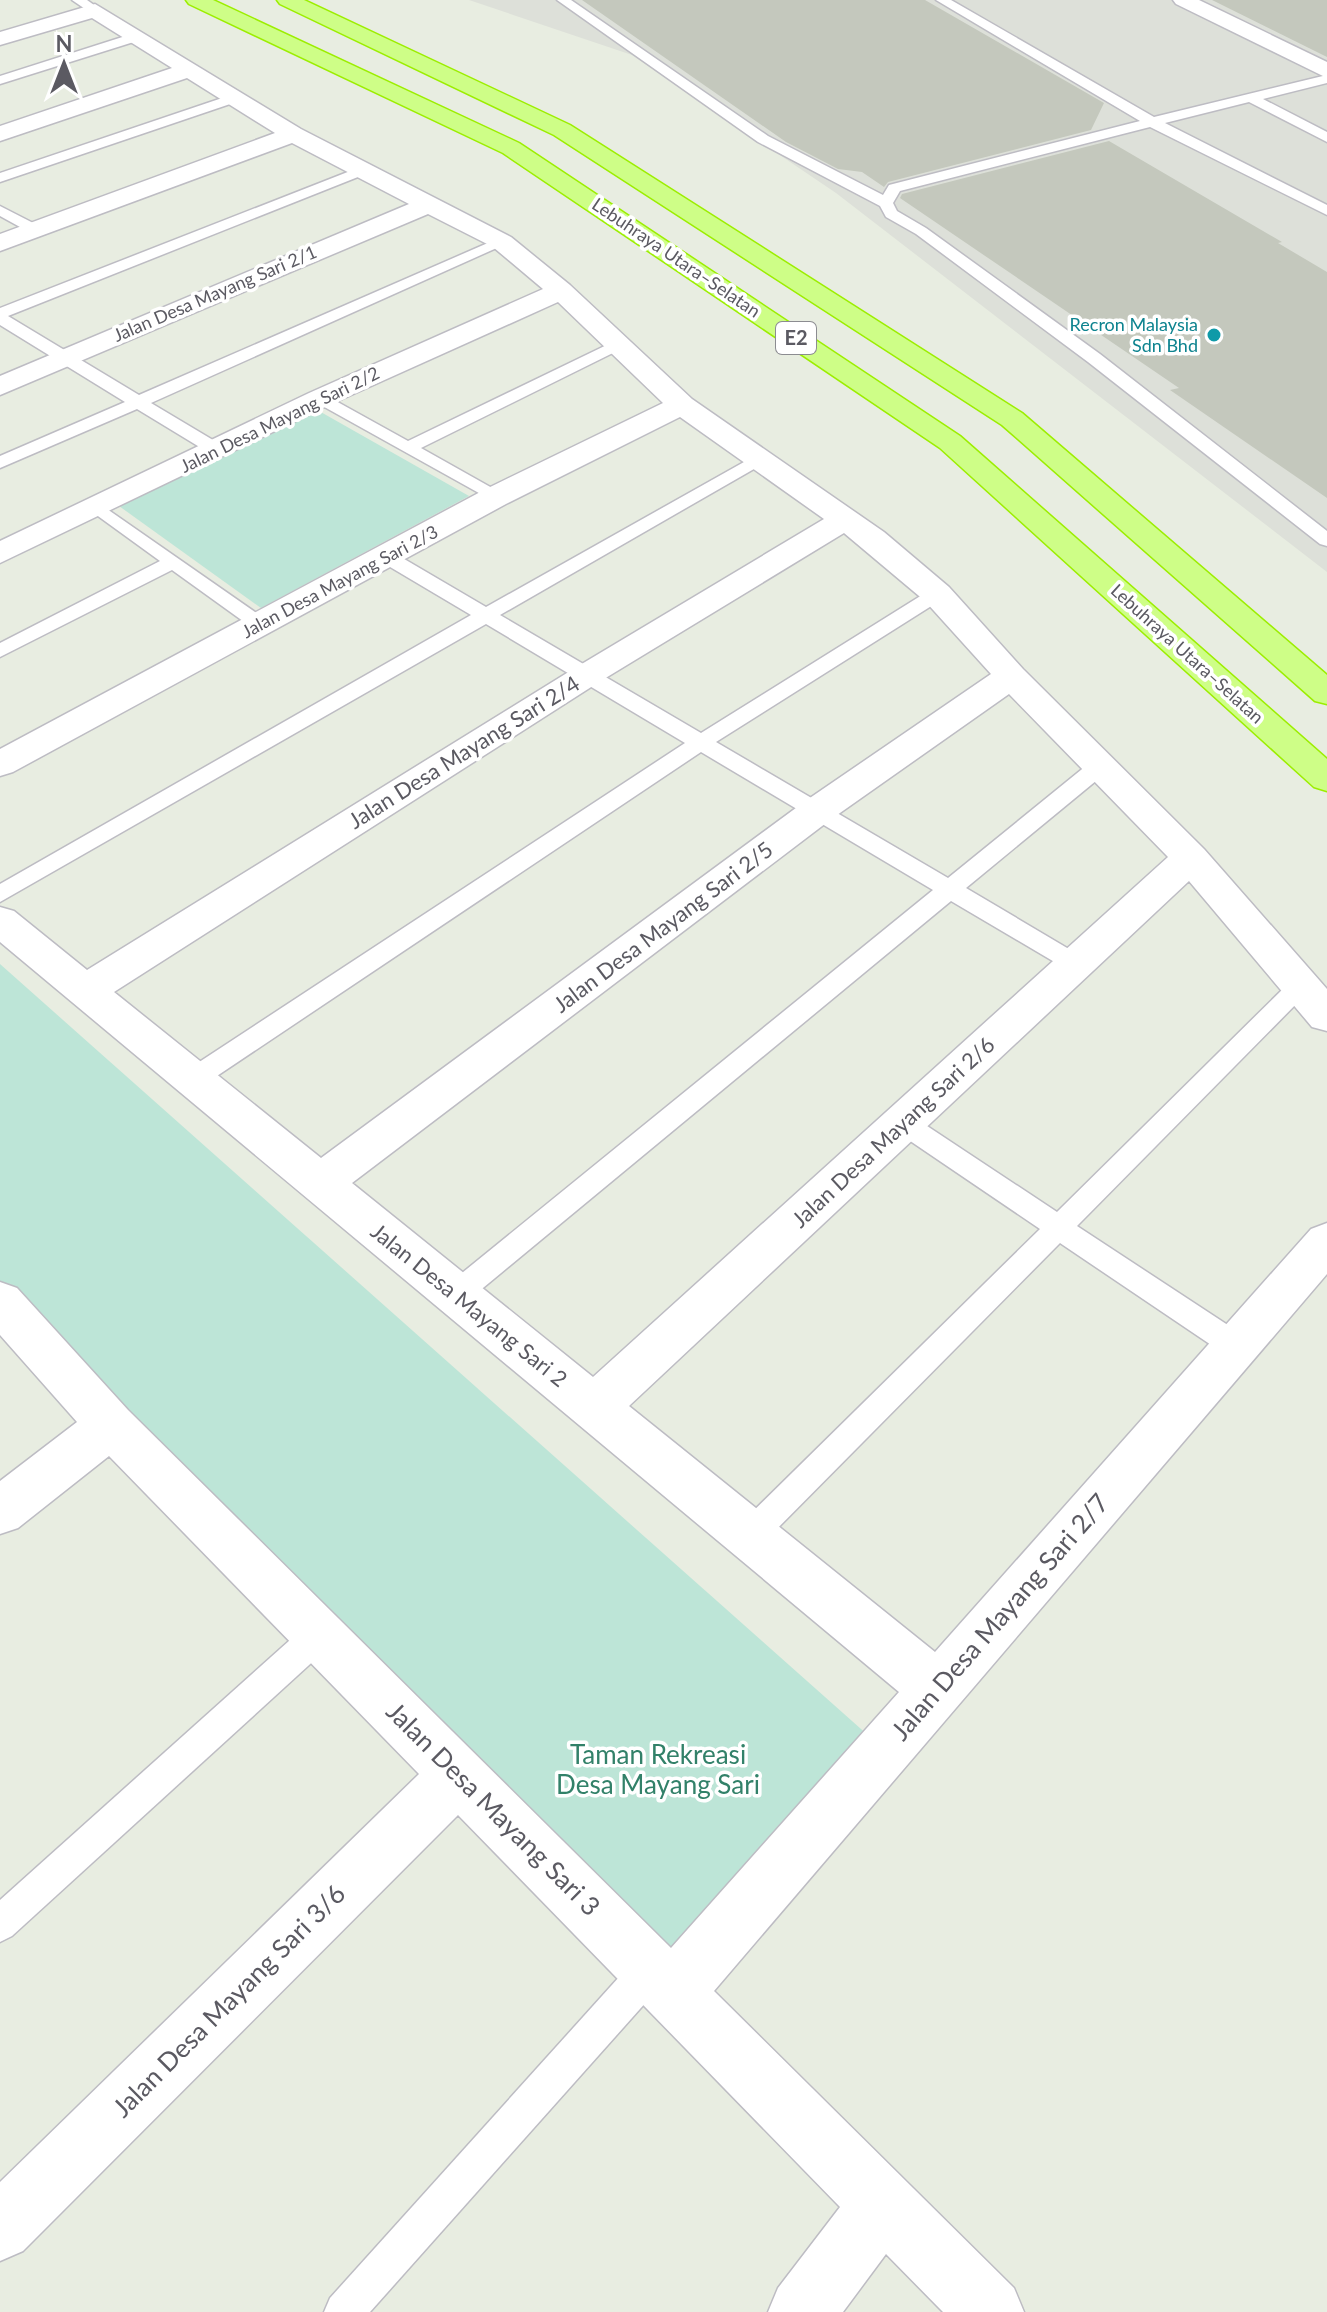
<svg xmlns="http://www.w3.org/2000/svg" width="1327" height="2312" font-family="Lato,sans-serif">
	<style>
		.industrial { fill: #dde0d9 }
		.green { fill: #bde5d7 }
		.building { fill: #c4c8bd }
		.lines { fill: none; stroke-linecap: round; stroke-linejoin: round }
		.lane-casing { stroke: #bdbcc3; stroke-width: 3 }
		.street-casing { stroke: #bdbcc3; stroke-width: 3 }
		.highway-casing { stroke: #9cee00; stroke-width: 3 }
		.lane { fill: #fff; fill-rule: evenodd }
		.street { fill: #fff; fill-rule: evenodd }
		.highway { fill: #cefe87; fill-rule: evenodd }
		.culture-dot { fill: #0f9aa8; stroke: #fff; stroke-width: 3 }
		.labels { text-anchor: middle; stroke-width: 7; stroke-linejoin: round; paint-order: stroke }
		.far-street-label { font-size: 18px; fill: #5b5a62; stroke: #fff }
		.far-culture-label { font-size: 18px; fill: #0d838f; stroke: #fff; text-anchor: end }
		.shield { fill: #fff; stroke: #8c8c91; stroke-width: 2 }
		.shield-label { font-size: 20px; font-weight: bold; fill: #5b5a62 }
		.street-label { font-size: 22px; fill: #5b5a62; stroke: #fff }
		.near-street-label { font-size: 26px; fill: #5b5a62; stroke: #fff }
		.near-park-label { font-size: 26px; fill: #328169; stroke: #fff }
	</style>
	<rect width="100%" height="100%" fill="#e8ede1"/>
	<polygon class="industrial" points="469,0 1327,0 1327,572 836,193 632,55"/>
	<g class="green">
		<polygon points="319,411 469,496 261,608 119,506"/>
		<polygon points="0,964 888,1753 666,2017 0,1322"/>
	</g>
	<g class="building">
		<polygon points="582,0 925,0 1104,103 1091,130 888,182 884,187 862,172 838,169 786,142"/>
		<polygon points="1212,0 1327,0 1327,57"/>
		<polygon points="1109,141 1282,242 1278,243 1327,272 1327,498 1170,390 1179,388 900,198 902,194"/>
	</g>
	<g class="lines">
		<g class="lane-casing">
			<g id="lane">
				<polygon points="72,0 87,0 101,10 91,13"/>
				<polygon points="557,0 571,0 768,136 883,195 889,185 1140,121 936,0 951,0 1154,117 1327,75 1327,83 1263,99 1327,132 1327,142 1249,102 1165,123 1327,205 1327,215 1150,127 900,191 893,203 897,211 926,228 1100,354 1327,531 1327,546 1320,544 1088,362 916,234 886,217 880,206 758,142"/>
				<polygon points="135,33 140,34 140,40 0,84 0,76"/>
				<polygon points="234,94 241,98 239,101 0,182 0,173"/>
				<polygon points="363,166 368,167 368,173 8,316 139,395 497,239 502,237 510,242 151,403 223,446 226,450 223,454 211,454 137,409 0,468 0,456 125,402 0,325 0,308"/>
				<polygon points="0,206 39,226 42,229 34,234 29,232 0,216"/>
				<polygon points="617,340 623,342 625,345 623,348 421,448 501,493 504,497 495,502 310,399 313,395 325,395 408,441"/>
				<polygon points="760,453 769,458 766,462 500,615 701,733 930,590 944,590 947,594 944,598 716,742 948,878 1092,761 1108,761 1111,766 1108,771 966,888 1084,958 1088,964 1084,970 1076,973 1068,970 951,901 466,1302 456,1306 446,1302 442,1294 446,1286 933,890 701,752 202,1086 193,1089 184,1086 180,1079 184,1072 685,743 486,624 0,902 0,884 471,615 380,561 378,557 380,553 394,553 486,607"/>
				<polygon points="97,502 268,621 271,625 268,629 254,629 172,570 0,657 0,643 160,561 91,511 88,507"/>
				<polygon points="1301,976 1309,979 1313,985 1309,991 1077,1226 1246,1337 1250,1346 1246,1355 1236,1358 1226,1355 1060,1243 761,1545 750,1549 739,1545 735,1535 739,1525 1040,1229 894,1130 890,1123 894,1116 903,1113 912,1116 1057,1212 1293,979"/>
				<polygon points="320,1619 331,1623 336,1634 331,1645 12,1936 0,1942 0,1900 309,1623"/>
				<polygon points="651,1951 664,1956 669,1969 664,1982 370,2312 324,2312 330,2298 638,1956"/>
			</g>
		</g>
		<g class="street-casing">
			<g id="street">
				<polygon points="1173,0 1199,0 1327,62 1327,78 1176,4"/>
				<path d="M95 4 301 129 511 237 570 285 692 399 884 532 949 587 1023 669 1204 849 1327 989V1031L1312 1027 1189 881 629 1406 935 1652 1311 1229 1327 1223V1274L714 1991 1014 2288 1024 2312H943L886 2254 843 2312H768L778 2288 840 2207 458 1815 23 2251 0 2261V2182L419 1774 109 1456 18 1528 0 1534V1481L77 1422 0 1335V1282L17 1288 128 1410 671 1948 899 1692 0 942V907L14 911 87 970 575 668 824 519 680 417 506 504 13 772 0 776V749L484 490 663 403 558 302 329 405 0 563V541L309 393 543 289 493 247 428 214 0 395V376L409 204 292 143 0 251V234L275 133 187 78 0 141V126L172 68 92 18 0 45V32ZM844 533 925 601 991 674 804 802 321 1158 114 992 599 682ZM1009 694 1168 857 593 1377 352 1183 830 820Z"/>
			</g>
		</g>
		<g class="highway-casing">
			<g id="highway">
				<polygon points="186,0 213,0 519,143 960,436 1327,759 1327,791 1314,787 940,448 503,153 189,4"/>
				<polygon points="277,0 304,0 570,125 1022,413 1327,675 1327,704 1315,701 1002,425 554,135 280,4"/>
			</g>
		</g>
		<use href="#lane" class="lane"/>
		<use href="#street" class="street"/>
		<use href="#highway" class="highway"/>
	</g>
	<circle class="culture-dot" cx="1214" cy="335" r="8"/>
	<g class="labels">
		<g class="far-street-label">
			<text transform="translate(676 258) rotate(34)" y="6">Lebuhraya Utara–Selatan</text>
			<text transform="translate(215 294) rotate(-23)" y="6">Jalan Desa Mayang Sari 2/1</text>
			<text transform="translate(280 420) rotate(-26)" y="6">Jalan Desa Mayang Sari 2/2</text>
			<text transform="translate(340 582) rotate(-28)" y="6">Jalan Desa Mayang Sari 2/3</text>
			<text transform="translate(1187 654) rotate(42)" y="6">Lebuhraya Utara–Selatan</text>
		</g>
		<g class="far-culture-label">
			<text x="1198" y="331">Recron Malaysia<tspan x="1198" dy="21">Sdn Bhd</tspan></text>
		</g>
		<rect class="shield" x="776" y="322" width="40" height="32" rx="6"/>
		<g class="shield-label">
			<text x="796" y="345">E2</text>
		</g>
		<g class="street-label">
			<text transform="translate(464 752) rotate(-32)" y="8">Jalan Desa Mayang Sari 2/4</text>
			<text transform="translate(663 927) rotate(-37)" y="8">Jalan Desa Mayang Sari 2/5</text>
			<text transform="translate(893 1132) rotate(-43)" y="8">Jalan Desa Mayang Sari 2/6</text>
			<text transform="translate(469 1305) rotate(39)" y="8">Jalan Desa Mayang Sari 2</text>
		</g>
		<g class="near-street-label">
			<text transform="translate(1000 1617) rotate(-49)" y="9">Jalan Desa Mayang Sari 2/7</text>
			<text transform="translate(493 1809) rotate(45)" y="9">Jalan Desa Mayang Sari 3</text>
			<text transform="translate(229 2001) rotate(-45)" y="9">Jalan Desa Mayang Sari 3/6</text>
		</g>
		<g class="near-park-label">
			<text x="658" y="1764">Taman Rekreasi<tspan x="658" dy="30">Desa Mayang Sari</tspan></text>
		</g>
	</g>
	<g transform="translate(64 64)" stroke="#ffffff" stroke-width="6" paint-order="stroke">
	<path d="M0-6L14 30L0 20L-14 30Z" fill="#5b5a62"/>
	<text y="-12" font-size="22" font-weight="bold" text-anchor="middle" fill="#5b5a62">N</text>
	</g>
</svg>
